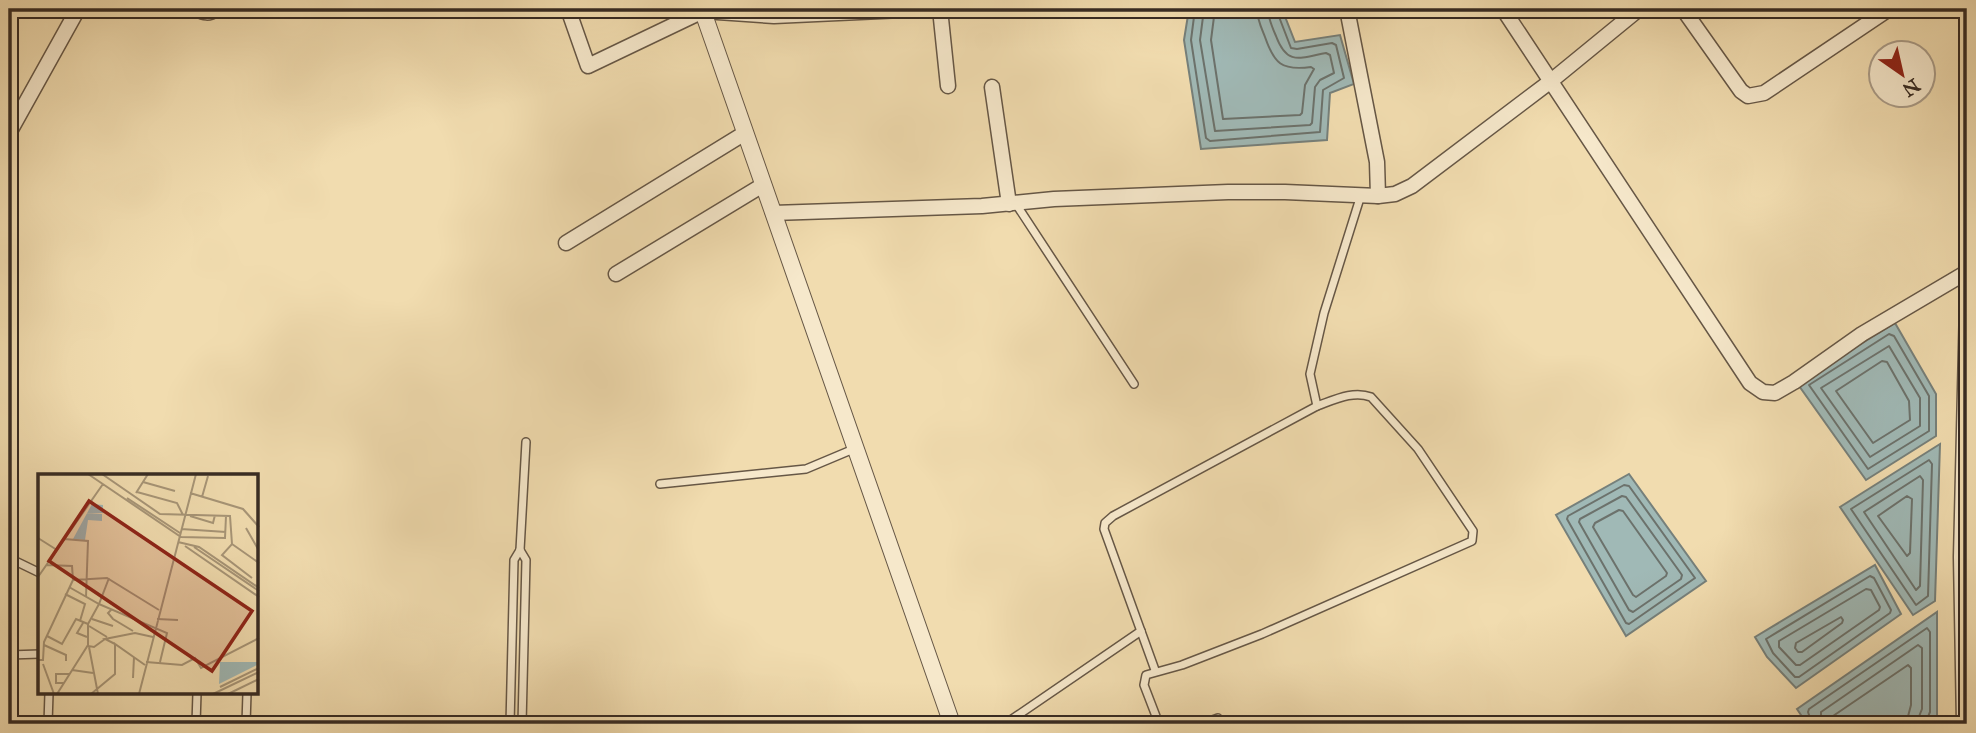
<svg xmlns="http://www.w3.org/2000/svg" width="1976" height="733" font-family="'IM FELL Great Primer',serif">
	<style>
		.water { fill: #a0b9b6; stroke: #76807b; stroke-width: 2 }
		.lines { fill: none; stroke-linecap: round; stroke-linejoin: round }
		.shore { stroke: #6c726c; stroke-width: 2 }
		.service-casing { stroke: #665746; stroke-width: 10 }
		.minor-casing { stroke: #665746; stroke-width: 17 }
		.tertiary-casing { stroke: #665746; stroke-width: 18 }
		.service { stroke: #f6e8cb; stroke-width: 7 }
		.minor { stroke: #f6e8cb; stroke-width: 14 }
		.tertiary { stroke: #f6e8cb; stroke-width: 16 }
		.inset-road { fill: none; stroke: #a79577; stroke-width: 2 }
		.view { fill: #8f2418; fill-opacity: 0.15; stroke: #8f2418; stroke-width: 3.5 }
		.inset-edge { fill: none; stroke: #372b23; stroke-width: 3.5 }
	</style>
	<rect width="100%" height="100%" fill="#f1dcaf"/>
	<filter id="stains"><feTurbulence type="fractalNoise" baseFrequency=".00286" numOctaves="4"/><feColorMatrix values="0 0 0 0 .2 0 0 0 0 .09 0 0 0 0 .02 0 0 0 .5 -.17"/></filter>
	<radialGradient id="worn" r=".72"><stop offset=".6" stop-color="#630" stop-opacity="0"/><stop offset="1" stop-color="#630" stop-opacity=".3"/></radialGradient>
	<g class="water">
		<polygon points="1189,9 1282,9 1295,42 1340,35 1354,84 1330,93 1327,140 1201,149 1184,40"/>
		<polygon points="1895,323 1936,394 1936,436 1866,480 1797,383"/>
		<polygon points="1940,444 1935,601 1913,615 1840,507"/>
		<polygon points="1629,474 1706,581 1626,636 1556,515"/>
		<polygon points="1875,565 1901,614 1796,688 1767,657 1755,637"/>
		<polygon points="1937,612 1937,719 1927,724 1807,724 1797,709"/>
	</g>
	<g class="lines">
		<g class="shore">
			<polyline points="1195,9 1191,40 1206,138 1210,141 1320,132 1323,90 1344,78 1336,45 1332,43 1297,49 1291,48 1276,9"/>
			<path d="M1204 9 1200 40 1215 131 1310 125 1312 123 1315 87 1320 80 1334 73 1330 55 1326 53C1300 58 1287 66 1276 36 1272 27 1268 18 1268 9"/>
			<path d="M1215 9 1211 40 1223 119 1300 115 1302 113 1305 85 1314 69 1311 67C1281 71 1274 63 1265 37 1261 27 1257 19 1257 9"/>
			<polygon points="1889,334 1894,336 1929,396 1929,431 1868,469 1809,385"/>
			<polygon points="1889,346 1920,398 1920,426 1870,457 1821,388"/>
			<polygon points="1882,361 1887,362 1909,401 1910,420 1873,443 1836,391"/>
			<polygon points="1929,460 1932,464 1928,596 1916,605 1851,509"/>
			<polygon points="1920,476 1923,480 1920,586 1916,590 1864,512"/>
			<polygon points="1624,485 1629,486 1695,578 1629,624 1626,623 1567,519 1568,516"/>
			<polygon points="1622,496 1626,497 1682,575 1681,579 1633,612 1629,610 1579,522 1580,519"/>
			<polygon points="1907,496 1912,499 1910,553 1907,556 1878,516"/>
			<polygon points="1619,510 1623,511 1667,573 1666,576 1636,597 1633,595 1593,527 1595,523"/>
			<polygon points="1870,576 1874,578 1891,610 1890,613 1799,677 1795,677 1773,653 1766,639"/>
			<polygon points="1866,589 1871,590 1880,607 1879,610 1800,665 1796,665 1779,647 1779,641"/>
			<polygon points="1841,617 1843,620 1842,623 1802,652 1798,652 1795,648 1796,643"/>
			<polyline points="1812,724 1808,712 1809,709 1927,628 1930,632 1930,712 1925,724"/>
			<polyline points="1821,724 1821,712 1918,645 1922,648 1922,709 1916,724"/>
			<polyline points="1832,724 1833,716 1908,665 1911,668 1911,705 1906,724"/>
		</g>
		<g class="service-casing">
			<g id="service">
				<polyline points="1016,204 1134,384"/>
				<polyline points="660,484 806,469 856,448"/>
				<polyline points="520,550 526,560 522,724"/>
				<polyline points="9,558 40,573"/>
				<polyline points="9,655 40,654"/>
				<polyline points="1155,670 1104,529 1105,523 1113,516 1317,406 1310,374 1324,313 1361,195"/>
				<polyline points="48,724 49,693"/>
				<polyline points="196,724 197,693"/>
				<polyline points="246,724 247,693"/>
				<polyline points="510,724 514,560 520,550 526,442"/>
				<polyline points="1005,724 1141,631"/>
				<path d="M1159 724 1144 685 1146 675 1182 665 1262 634 1472 541 1473 531 1418 449 1371 397C1353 390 1334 400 1317 406"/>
				<polyline points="1202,724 1218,718"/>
			</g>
		</g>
		<g class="minor-casing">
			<g id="minor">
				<path d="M197 9C204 13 209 14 216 9"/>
				<polyline points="568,9 588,66 703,11 774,16 924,9"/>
				<polyline points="940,9 948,86"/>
				<polyline points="1347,9 1377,162 1378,196"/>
				<polyline points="1503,9 1750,383 1763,392 1775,393 1794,382 1862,334 1967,272"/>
				<polyline points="1683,9 1741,91 1748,96 1764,93 1889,9"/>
				<polyline points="992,87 1009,204"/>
				<polyline points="9,133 78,9"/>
				<polyline points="773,213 982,206 1054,199 1228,192 1285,192 1378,196 1395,194 1412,186 1551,81 1639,9"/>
				<polyline points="566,243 745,133"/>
				<polyline points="616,274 763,185"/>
				<polyline points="1964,724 1961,557 1967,305"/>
			</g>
		</g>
		<g class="tertiary-casing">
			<polyline id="tertiary" points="702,9 952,724"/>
		</g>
		<use href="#service" class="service"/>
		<use href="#minor" class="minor"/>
		<use href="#tertiary" class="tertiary"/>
	</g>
	<g transform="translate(38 474)">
		<rect width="220" height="220" fill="#f1dcaf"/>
		<path d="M54 30 65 31V39H49L64 40V47L50 46 47 66 35 65ZM182 188H220L221 190 181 210Z" fill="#a0b9b6"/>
		<path class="inset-road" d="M50 0 143 63 187 64 188 42M64 0 122 40 192 42 194 70M105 8 137 17M99 18 139 29 145 41M98 19 110 0M152 19 205 35 221 53M164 23 170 2M89 24 142 59M152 42 175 49 177 41M208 54 220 75M143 55 188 58M0 64 19 76M26 65 50 67 48 123M140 68 161 73 221 114M147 72 221 123M156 73 221 117M0 103 65 10M214 104 184 81 194 70 221 89M35 106 69 104 121 136M31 113 61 130 71 104M27 120 47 130 42 147M74 135 70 139 75 145 95 157M54 145 75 152M119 145 140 146M45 149 39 159 49 163M51 152 69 163M9 162 24 170 38 145 50 150M67 165 56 173 50 172V150L61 130 129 159 122 188M77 170 67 165 97 159 115 163M6 171 28 181V187M51 173 60 220M0 186H5L6 168 35 106 34 92 8 91M108 188 144 191 157 184 163 194 221 164M5 190 16 220M34 196 55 199M95 204 96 183M26 209H18V200H32M182 213 221 194M19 220 50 171M53 220 77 200V170L107 191M101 220 158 0M175 220 221 198M190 220 221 205"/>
		<path class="view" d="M51 27 214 137 174 197 11 87Z"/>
		<rect width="220" height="220" class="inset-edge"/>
	</g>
	<rect width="1976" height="733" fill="none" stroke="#f1dcaf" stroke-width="35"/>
	<rect x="10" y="10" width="1955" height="712" fill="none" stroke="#372b23" stroke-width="3.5"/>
	<rect x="18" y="18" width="1941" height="698" fill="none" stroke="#372b23" stroke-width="2"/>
	<g transform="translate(1902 74) rotate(146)"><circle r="33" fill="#f6e8cb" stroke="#aa9c88" stroke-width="2"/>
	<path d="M0-5L12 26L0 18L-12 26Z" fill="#8f2418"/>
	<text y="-10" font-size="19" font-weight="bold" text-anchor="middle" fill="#372b23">N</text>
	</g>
	<rect width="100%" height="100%" filter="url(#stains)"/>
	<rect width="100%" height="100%" fill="url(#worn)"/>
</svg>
